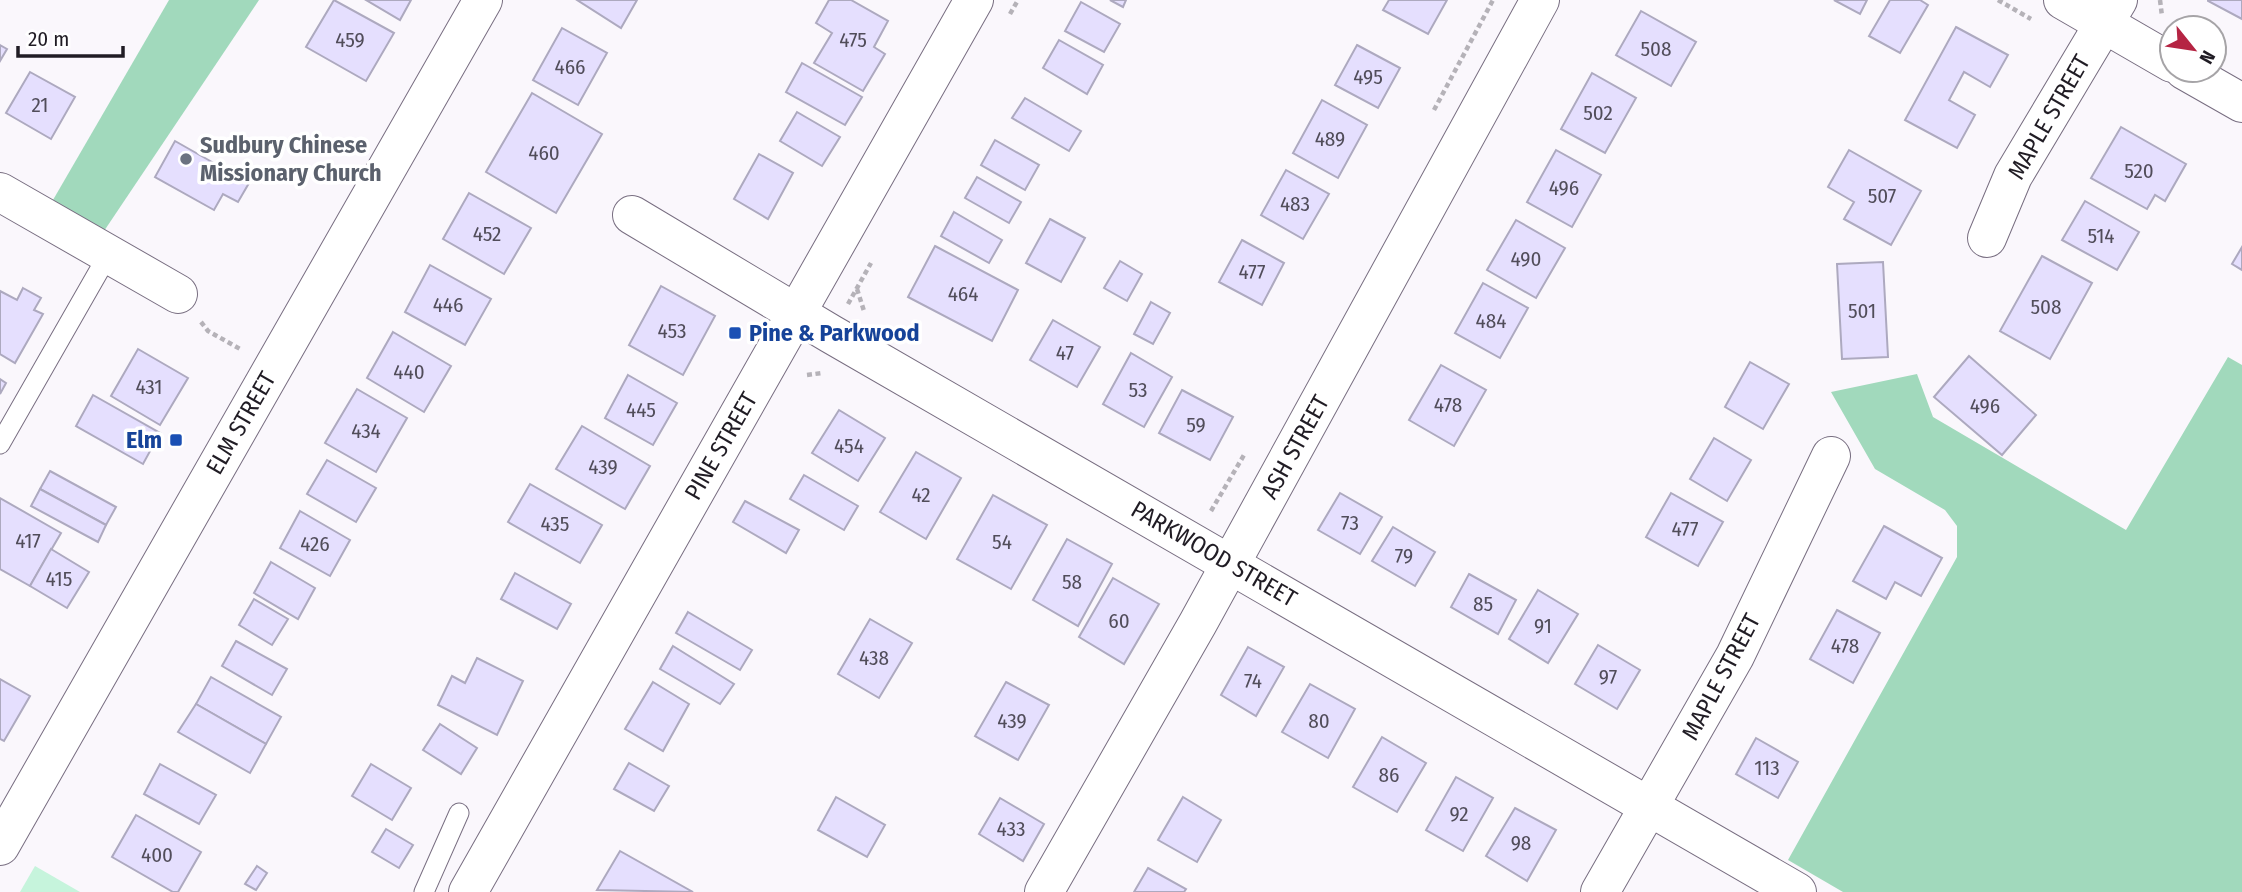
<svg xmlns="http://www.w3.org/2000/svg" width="2242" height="892" font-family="'Fira Sans Condensed',sans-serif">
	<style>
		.green { fill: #c6f4dc }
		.forest { fill: #a1d9bc }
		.building { fill: #e5dffe; stroke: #ada9bf; stroke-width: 2 }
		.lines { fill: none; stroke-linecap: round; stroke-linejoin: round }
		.lane-casing { stroke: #786e81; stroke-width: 21 }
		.street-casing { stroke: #786e81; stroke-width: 40 }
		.secondary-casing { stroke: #786e81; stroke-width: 40 }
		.primary-casing { stroke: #786e81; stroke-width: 40 }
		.path { stroke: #b5b2b8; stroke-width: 4.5; stroke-dasharray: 5 3.5; stroke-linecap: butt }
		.lane { stroke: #fff; stroke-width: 19 }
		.street { stroke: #fff; stroke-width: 38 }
		.secondary { stroke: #fff; stroke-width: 38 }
		.primary { stroke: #fff; stroke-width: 38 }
		.worship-dot { fill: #6b7280; stroke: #fff; stroke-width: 2.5 }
		.transit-dot { fill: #1a4fb4; stroke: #fff; stroke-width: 2.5 }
		.labels { text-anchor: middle; stroke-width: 7; stroke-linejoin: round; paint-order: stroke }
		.number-label { font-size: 21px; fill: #514d5a }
		.street-label { font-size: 24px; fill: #201c24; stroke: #fff }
		.worship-label { font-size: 24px; font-weight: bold; fill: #5b616d; stroke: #fff; text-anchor: start }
		.transit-label { font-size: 24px; font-weight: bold; fill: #164399; stroke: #fff; text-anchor: start }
	</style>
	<rect width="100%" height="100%" fill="#faf7fc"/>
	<polygon class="green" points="35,866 80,892 20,892"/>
	<g class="forest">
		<polygon points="169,0 259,0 96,243 46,212"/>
		<polygon points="2228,357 2242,365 2242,892 1843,892 1788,860 1957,557 1957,526 1945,510 1875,469 1831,392 1917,374 1933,417 2126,530"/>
	</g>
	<g class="building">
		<polygon points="334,0 394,33 366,81 306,47"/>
		<polygon points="366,0 411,0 400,20"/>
		<polygon points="577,0 637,0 621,28"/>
		<polygon points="829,0 851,0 888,21 874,47 885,54 863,91 814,63 832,33 816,23"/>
		<polygon points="1110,0 1126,0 1123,7"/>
		<polygon points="1389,0 1447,0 1428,34 1383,10"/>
		<polygon points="1834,0 1867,0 1860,14"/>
		<polygon points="1890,0 1920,0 1928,5 1900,53 1869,36"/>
		<polygon points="2242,0 2242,19 2208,1 2208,0"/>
		<polygon points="1081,2 1120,24 1104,52 1065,31"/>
		<polygon points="1641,11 1696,42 1671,86 1616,55"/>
		<polygon points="1956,27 2008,55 1990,87 1964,72 1949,100 1975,115 1957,148 1905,120"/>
		<polygon points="562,28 607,53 578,105 533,80"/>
		<polygon points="1059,40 1103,65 1087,94 1043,68"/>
		<polygon points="0,45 7,49 0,61"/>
		<polygon points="1357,45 1400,68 1378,108 1335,85"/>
		<polygon points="802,63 862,97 845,125 786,92"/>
		<polygon points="30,72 75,97 51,139 6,113"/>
		<polygon points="1592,73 1636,98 1605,153 1561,129"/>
		<polygon points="532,93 602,134 556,213 486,172"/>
		<polygon points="1025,98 1081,131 1069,151 1012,118"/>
		<polygon points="1322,100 1367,125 1338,178 1293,153"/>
		<polygon points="797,112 840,137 822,166 780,141"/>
		<polygon points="2121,127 2186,164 2165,201 2155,195 2147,209 2091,178"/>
		<polygon points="995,140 1039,165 1025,190 981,165"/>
		<polygon points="175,141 249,183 238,202 223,194 214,210 155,177"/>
		<polygon points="1556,150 1601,175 1572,227 1527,202"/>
		<polygon points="1849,150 1921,191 1891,245 1844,219 1854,202 1828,187"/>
		<polygon points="759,154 793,173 768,219 734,199"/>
		<polygon points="1286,170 1329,194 1303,239 1261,215"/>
		<polygon points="977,177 1021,202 1009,223 965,198"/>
		<polygon points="469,193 531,228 504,274 443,239"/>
		<polygon points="2085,201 2139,232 2117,270 2062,240"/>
		<polygon points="954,212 1002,240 989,263 941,236"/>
		<polygon points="1050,219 1085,238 1061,282 1026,263"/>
		<polygon points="1516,220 1565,248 1536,298 1487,270"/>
		<polygon points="1242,240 1284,263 1262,305 1219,282"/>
		<polygon points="935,246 1018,290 992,341 908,297"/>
		<polygon points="2242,247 2242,270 2232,264"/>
		<polygon points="2042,256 2092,283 2050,359 2000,331"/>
		<polygon points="1120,261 1142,274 1127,301 1104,288"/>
		<polygon points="1883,262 1888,357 1842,359 1837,264"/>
		<polygon points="430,265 491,299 465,345 405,312"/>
		<polygon points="1483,283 1528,308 1500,358 1455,333"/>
		<polygon points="661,286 715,316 683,375 629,345"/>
		<polygon points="23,288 41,298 34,310 43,314 15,363 0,354 0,291 17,300"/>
		<polygon points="1151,302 1170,313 1153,344 1134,334"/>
		<polygon points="1053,320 1100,347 1077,387 1030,360"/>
		<polygon points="393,332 451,366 424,412 367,378"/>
		<polygon points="138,349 188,378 160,425 111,396"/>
		<polygon points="1131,353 1172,377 1144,427 1103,404"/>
		<polygon points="1969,356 2036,415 2002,455 1934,397"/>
		<polygon points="1750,362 1789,384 1763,429 1725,407"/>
		<polygon points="1441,365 1486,390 1454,446 1409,420"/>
		<polygon points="628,375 677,403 653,445 605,418"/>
		<polygon points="0,379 6,383 0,394"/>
		<polygon points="357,389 407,418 376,472 325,443"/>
		<polygon points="1182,390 1233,417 1210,460 1159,433"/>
		<polygon points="93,395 160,433 143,464 76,426"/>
		<polygon points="839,410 885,438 858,481 812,453"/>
		<polygon points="582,426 650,466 625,509 556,469"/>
		<polygon points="1714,438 1751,460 1727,501 1690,479"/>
		<polygon points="916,452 961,478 926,539 880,512"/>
		<polygon points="327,460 376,488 356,522 307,494"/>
		<polygon points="50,471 116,507 106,525 40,489"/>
		<polygon points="804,475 858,506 844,530 790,499"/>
		<polygon points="530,484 602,525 580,563 508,522"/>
		<polygon points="40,489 106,525 98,542 31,506"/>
		<polygon points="1340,493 1382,517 1360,554 1318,530"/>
		<polygon points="1671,493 1723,522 1698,566 1646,537"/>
		<polygon points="993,495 1047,525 1011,589 957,559"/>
		<polygon points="0,498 61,533 30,586 0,569"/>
		<polygon points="745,501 799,530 786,553 733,522"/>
		<polygon points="300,511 350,540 330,576 280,548"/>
		<polygon points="1884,526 1942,558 1921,596 1895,582 1886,599 1853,581"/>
		<polygon points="1393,527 1435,552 1415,586 1372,561"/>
		<polygon points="1067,539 1112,564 1078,626 1033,600"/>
		<polygon points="51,549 89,572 67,608 30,586"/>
		<polygon points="271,562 315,588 298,619 254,593"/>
		<polygon points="515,573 571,604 557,629 501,599"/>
		<polygon points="1469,574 1516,600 1498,634 1451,607"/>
		<polygon points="1113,578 1159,604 1124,664 1079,637"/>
		<polygon points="1538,590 1578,614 1548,663 1509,639"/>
		<polygon points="254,599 288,619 272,645 239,625"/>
		<polygon points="1837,610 1880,633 1853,683 1810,659"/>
		<polygon points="688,612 752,650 740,670 676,633"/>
		<polygon points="870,619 912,643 879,698 838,674"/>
		<polygon points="236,641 287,669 272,695 222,666"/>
		<polygon points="1598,645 1640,670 1617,709 1575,684"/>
		<polygon points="673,646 734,684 720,704 660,669"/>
		<polygon points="1248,647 1284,667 1256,716 1221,695"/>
		<polygon points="477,658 523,681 497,735 438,705 452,676 465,683"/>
		<polygon points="211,677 281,717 266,744 196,704"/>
		<polygon points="0,679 30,696 4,741 0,739"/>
		<polygon points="653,682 689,704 663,751 625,729"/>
		<polygon points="1006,682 1049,705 1018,760 975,736"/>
		<polygon points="1310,684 1355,709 1328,758 1282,732"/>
		<polygon points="196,704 266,744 250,773 178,732"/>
		<polygon points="440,724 477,748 461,774 423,750"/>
		<polygon points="1382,737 1426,763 1397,812 1353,787"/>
		<polygon points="1756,738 1798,762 1778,798 1736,774"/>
		<polygon points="629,763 669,786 654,811 614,789"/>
		<polygon points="160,764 216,795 199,824 144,794"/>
		<polygon points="371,764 411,788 392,820 352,796"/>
		<polygon points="1456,777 1493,798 1463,851 1426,830"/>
		<polygon points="836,797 885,825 867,857 818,830"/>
		<polygon points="1183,797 1221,820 1197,862 1158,840"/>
		<polygon points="1000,798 1044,824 1023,861 979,834"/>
		<polygon points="1515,808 1556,830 1527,881 1486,856"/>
		<polygon points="136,815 201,852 178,892 173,892 112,857"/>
		<polygon points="386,829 413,845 399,868 372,852"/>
		<polygon points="620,851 693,892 597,890"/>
		<polygon points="257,866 267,873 256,890 245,884"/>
		<polygon points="1148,868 1186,889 1184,892 1134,892"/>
	</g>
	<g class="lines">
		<g class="lane-casing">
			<g id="lane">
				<polyline points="0,444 108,255"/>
				<polyline points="424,892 459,813"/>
			</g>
		</g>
		<g class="street-casing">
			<g id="street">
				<polyline points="0,192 178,294"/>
				<polyline points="632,215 831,334 1797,892"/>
				<polyline points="1987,238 2013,176 2118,0"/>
				<polyline points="468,892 974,0"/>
				<polyline points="1044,892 1198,623 1540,0"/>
				<polyline points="1600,892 1735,656 1831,456"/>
			</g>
		</g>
		<g class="secondary-casing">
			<g id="secondary">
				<polyline points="2063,0 2172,63"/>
				<polyline points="2184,70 2242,103"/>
			</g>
		</g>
		<g class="primary-casing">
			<polyline id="primary" points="0,846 483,0"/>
		</g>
		<g class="path">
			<polyline points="1998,0 2031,19"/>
			<polyline points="2160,0 2162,16"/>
			<polyline points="1010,14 1018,0"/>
			<polyline points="1434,110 1493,0"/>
			<polyline points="857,289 864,311"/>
			<polyline points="848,304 871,263"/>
			<polyline points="201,322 208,331 242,350"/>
			<polyline points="807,375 822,373"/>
			<polyline points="1211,511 1244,455"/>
		</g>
		<use href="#lane" class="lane"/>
		<use href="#street" class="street"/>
		<use href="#secondary" class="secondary"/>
		<use href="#primary" class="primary"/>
	</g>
	<circle class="worship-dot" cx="186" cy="159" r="7"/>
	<g class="transit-dot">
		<rect x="728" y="326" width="14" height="14" rx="3.5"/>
		<rect x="169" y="433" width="14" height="14" rx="3.5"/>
	</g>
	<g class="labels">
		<g class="number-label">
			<text x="350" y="47">459</text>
			<text x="853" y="47">475</text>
			<text x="1656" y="56">508</text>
			<text x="570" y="74">466</text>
			<text x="1368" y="84">495</text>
			<text x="40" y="112">21</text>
			<text x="1598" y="120">502</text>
			<text x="1330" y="146">489</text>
			<text x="544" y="160">460</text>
			<text x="2139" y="178">520</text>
			<text x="1564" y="195">496</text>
			<text x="1882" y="203">507</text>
			<text x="1295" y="211">483</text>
			<text x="487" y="241">452</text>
			<text x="2101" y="243">514</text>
			<text x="1526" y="266">490</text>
			<text x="1252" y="279">477</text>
			<text x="963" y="301">464</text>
			<text x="448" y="312">446</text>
			<text x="2046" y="314">508</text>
			<text x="1862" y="318">501</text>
			<text x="1491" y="328">484</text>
			<text x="672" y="338">453</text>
			<text x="1065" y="360">47</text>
			<text x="409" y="379">440</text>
			<text x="149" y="394">431</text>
			<text x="1138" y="397">53</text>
			<text x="1448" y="412">478</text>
			<text x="1985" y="413">496</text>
			<text x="641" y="417">445</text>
			<text x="1196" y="432">59</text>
			<text x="366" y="438">434</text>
			<text x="849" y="453">454</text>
			<text x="603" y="474">439</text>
			<text x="921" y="502">42</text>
			<text x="1350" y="530">73</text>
			<text x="555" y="531">435</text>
			<text x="1685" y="536">477</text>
			<text x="28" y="548">417</text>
			<text x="1002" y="549">54</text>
			<text x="315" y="551">426</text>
			<text x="1404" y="563">79</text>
			<text x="59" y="586">415</text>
			<text x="1072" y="589">58</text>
			<text x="1483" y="611">85</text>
			<text x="1119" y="628">60</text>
			<text x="1543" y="633">91</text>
			<text x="1845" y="653">478</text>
			<text x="874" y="665">438</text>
			<text x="1608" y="684">97</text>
			<text x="1253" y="688">74</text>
			<text x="1012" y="728">439</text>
			<text x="1319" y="728">80</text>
			<text x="1767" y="775">113</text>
			<text x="1389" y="782">86</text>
			<text x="1459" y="821">92</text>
			<text x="1011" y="836">433</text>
			<text x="1521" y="850">98</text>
			<text x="157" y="862">400</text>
		</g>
		<g class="street-label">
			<text transform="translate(2049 117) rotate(-60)" y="8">MAPLE STREET</text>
			<text transform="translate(241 423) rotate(-60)" y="8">ELM STREET</text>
			<text transform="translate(721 446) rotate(-60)" y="8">PINE STREET</text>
			<text transform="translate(1295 447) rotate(-61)" y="8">ASH STREET</text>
			<text transform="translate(1214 554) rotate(30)" y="8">PARKWOOD STREET</text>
			<text transform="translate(1721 677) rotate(-62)" y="8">MAPLE STREET</text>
		</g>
		<g class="worship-label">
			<text x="200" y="153">Sudbury Chinese<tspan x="200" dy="28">Missionary Church</tspan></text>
		</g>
		<g class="transit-label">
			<text x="749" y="341">Pine &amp; Parkwood</text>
			<text x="162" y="448" text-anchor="end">Elm</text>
		</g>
	</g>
	<g transform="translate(2193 49) rotate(120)"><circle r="33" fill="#ffffff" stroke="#a6a4a7" stroke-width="2"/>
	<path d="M0-5L12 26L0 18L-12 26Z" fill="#b52443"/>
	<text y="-10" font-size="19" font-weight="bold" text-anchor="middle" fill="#201c24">N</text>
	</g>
	<path d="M18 46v10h105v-10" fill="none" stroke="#201c24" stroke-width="3.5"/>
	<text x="28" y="46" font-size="21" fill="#201c24" stroke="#ffffff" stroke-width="5" paint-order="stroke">20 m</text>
</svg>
